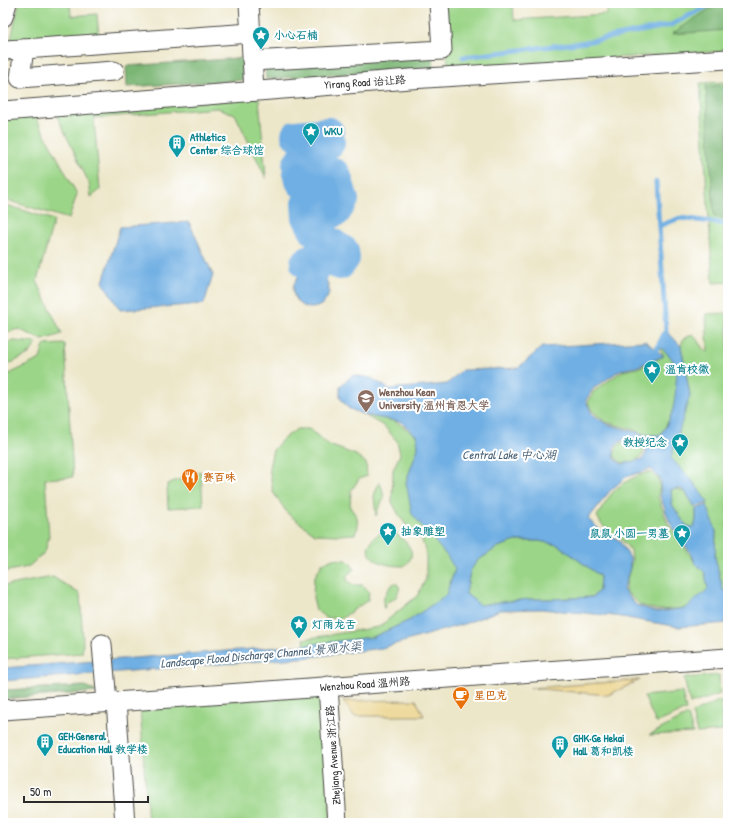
<svg xmlns="http://www.w3.org/2000/svg" width="731" height="826" font-family="'Patrick Hand','LXGW WenKai TC',sans-serif">
	<style>
		.green { fill: #9bd588; stroke: #63805a }
		.forest { fill: #7cb674; stroke: #547050 }
		.sand { fill: #eeda9e; stroke: #8c8264 }
		.water { fill: #70afe3; stroke: #4e6d87; fill-rule: evenodd }
		.lines { fill: none; stroke-linecap: round; stroke-linejoin: round }
		.stream { stroke: #70afe3; stroke-width: 5 }
		.river { stroke: #70afe3; stroke-width: 30 }
		.street-casing { stroke: #484743; stroke-width: 21 }
		.street { stroke: #fff; stroke-width: 19 }
		.labels { text-anchor: middle; stroke-width: 4; stroke-linejoin: round; paint-order: stroke }
		.culture-label { font-size: 11px; font-weight: bold; fill: #0d838f; stroke: #fff; text-anchor: start }
		.street-label { font-size: 11px; fill: #2b2b2b; stroke: #fff }
		.education-label { font-size: 11px; font-weight: bold; fill: #785e54; stroke: #fff; text-anchor: start }
		.food-label { font-size: 11px; font-weight: bold; fill: #c56008; stroke: #fff; text-anchor: start }
		.water-label { font-size: 12px; font-style: italic; fill: #476075; stroke: #fff }
	</style>
	<rect width="100%" height="100%" fill="#fff"/>
	<filter id="ink" filterUnits="userSpaceOnUse"><feTurbulence type="fractalNoise" baseFrequency=".025" numOctaves="2"/><feDisplacementMap in="SourceGraphic" scale="8" xChannelSelector="R" yChannelSelector="G"/><feConvolveMatrix kernelMatrix="1 2 1 2 8 2 1 2 1" color-interpolation-filters="sRGB"/></filter>
	<filter id="wash" filterUnits="userSpaceOnUse"><feTurbulence type="fractalNoise" baseFrequency=".012" numOctaves="4" result="noise"/><feDisplacementMap in="SourceGraphic" scale="16" xChannelSelector="R" yChannelSelector="G"/><feGaussianBlur stdDeviation="0.9" result="paint"/><feColorMatrix in="noise" values="0 0 0 0 0 0 0 0 0 0 0 0 0 0 0 0 0 1.4 0 .05"/><feComposite in="paint" operator="in"/></filter>
	<g filter="url(#wash)">
		<rect width="100%" height="100%" fill="#ede7ca"/>
		<g class="green">
			<polygon points="19,3 70,3 71,16 97,14 99,37 10,44"/>
			<polygon points="444,3 513,3 514,20 607,14 606,3 728,3 728,51 448,68"/>
			<polygon points="728,82 728,282 713,283 700,83"/>
			<polygon points="259,98 266,178 235,114 217,108 94,118 100,190 91,197 89,183 55,112"/>
			<polygon points="34,114 77,194 69,219 3,199 3,115"/>
			<polygon points="3,204 54,220 37,281 62,334 43,340 18,329 3,334"/>
			<polygon points="728,313 728,592 723,590 715,557 716,531 707,505 708,503 670,458 690,395 681,346 683,339 693,334 704,350 708,352 706,314"/>
			<polygon points="14,341 37,343 29,354 3,367 3,344"/>
			<polygon points="65,344 73,477 45,479 49,536 45,552 28,567 3,572 3,377 40,359 44,345"/>
			<path d="M658 346C664 350 669 354 673 361 677 368 677 376 677 383 677 402 671 420 660 435H646L631 429 606 422 593 412 588 403 593 392 622 371 638 368 664 356Z"/>
			<polygon points="364,415 395,421 417,436 418,448 406,482 455,569 446,595 410,620 373,637 305,645 304,639 379,627 417,596 426,579 426,553 421,537 409,529 399,515 392,502 393,470 400,454 397,441 384,426"/>
			<polygon points="297,429 309,429 329,445 356,455 366,463 367,476 359,479 351,491 350,507 357,517 358,527 355,534 338,535 315,534 288,514 273,492 269,467 273,450 283,439"/>
			<path d="M630 440 639 443 644 448 643 455C634 463 622 468 614 455 617 444 619 443 630 440Z"/>
			<polygon points="201,471 203,506 168,508 167,484"/>
			<path d="M649 472 658 478 660 485 658 497 668 524 691 556 695 563 705 573 708 589 699 599 686 608 658 610 640 605 625 591 627 579 632 560 631 551 620 538 602 525 597 516C601 510 605 503 609 497 618 484 635 476 649 472Z"/>
			<polygon points="379,482 382,488 384,499 379,507 376,516 374,496"/>
			<polygon points="678,489 686,493 696,509 696,520 695,527 687,526 680,517 672,504 671,490"/>
			<path d="M393 532C405 540 421 553 404 566 394 566 380 565 372 557 370 555 369 551 368 548 374 534 378 533 393 532Z"/>
			<polygon points="516,541 539,541 558,545 600,576 599,590 593,597 552,599 531,599 502,602 480,605 466,594 470,571 477,561 498,547"/>
			<path d="M333 559C344 560 349 558 354 569L346 576C349 586 354 585 363 585L369 591 368 600 342 618H326L316 610 313 598 314 578 322 564Z"/>
			<polygon points="53,577 80,594 83,642 82,653 3,659 3,586"/>
			<path d="M394 583 397 584 400 588 396 597 392 600C387 601 385 604 384 609 381 598 386 591 394 583Z"/>
			<polygon points="719,675 720,694 690,704 684,678"/>
			<polygon points="682,692 686,710 656,723 644,696"/>
			<polygon points="323,694 331,823 148,823 140,707"/>
			<polygon points="721,700 723,731 697,733 692,713"/>
			<polygon points="688,715 693,733 649,735"/>
		</g>
		<g class="forest">
			<polygon points="718,3 728,3 728,30 672,34"/>
			<polygon points="433,55 434,68 266,79 265,66"/>
			<polygon points="242,58 243,80 127,87 126,66"/>
			<polygon points="728,85 728,219 714,217 706,86"/>
			<polygon points="85,686 97,692 3,699 3,690"/>
		</g>
		<g class="sand">
			<polygon points="640,680 608,695 530,688"/>
			<polygon points="416,700 424,716 354,716 343,701"/>
		</g>
		<g class="water">
			<polygon points="189,222 213,275 204,304 120,310 103,282 120,227"/>
			<circle cx="311" cy="290" r="18"/>
			<path d="M666 330 681 346 690 395 671 458 695 484 708 503 695 507 686 493 680 488 671 490 672 504 680 517 687 526 694 527 696 520V509L707 505 716 531 715 557 723 590 728 592V623L679 627 615 616 541 609 500 610 467 623 382 648 311 657 3 681V668L305 645 373 637 410 620 446 595 455 569 447 556 412 514 406 482 418 448 417 436 401 422 364 415 348 408 340 398V386L353 375 371 378 389 389 447 384 462 370 518 368 542 347 645 341 664 356 636 367 620 370 593 389 586 400 592 414 607 424 646 435H660C673 418 675 404 676 383 677 375 677 368 673 361 669 354 664 350 658 346ZM627 438 645 444 646 453 643 459 622 464 615 459C612 444 615 445 627 438ZM651 469 661 480 660 496 670 523 692 555 695 563 705 573 708 589 686 608 657 612 636 605 623 590 630 568V558L619 540 599 529 588 519 610 491 626 477ZM516 541H539L558 545 600 576 599 590 593 597 552 599H531L502 602 480 605 466 594 470 571 477 561 498 547Z"/>
		</g>
		<g class="lines">
			<g class="stream">
				<polyline points="463,57 586,42 671,25 713,3"/>
				<polyline points="659,226 680,218 728,224"/>
				<polyline points="656,350 666,330 656,182"/>
			</g>
			<polyline class="river" points="296,135 329,132 330,143 323,144 306,151 297,165 298,176 301,183 314,182 318,176 327,169 336,174 344,200 336,212 331,213 322,210 317,204 311,202 306,204 307,217 314,231 344,251 345,258 340,265 315,256 305,263 314,272"/>
		</g>
	</g>
	<g filter="url(#ink)">
		<g class="lines">
			<g class="street-casing">
				<g id="street">
					<polyline points="249,3 254,91"/>
					<polyline points="3,17 7,3"/>
					<polyline points="3,50 24,49"/>
					<polyline points="252,61 442,50 439,3"/>
					<polyline points="114,71 20,78 24,49 251,33"/>
					<polyline points="3,111 410,79 728,59"/>
					<polyline points="102,644 107,702"/>
					<polyline points="328,686 337,823"/>
					<polyline points="116,702 125,823"/>
					<polyline points="3,710 728,658"/>
				</g>
			</g>
			<use href="#street" class="street"/>
		</g>
	</g>
	<defs>
		<g id="sight-pin" transform="scale(0.9)"><path d="M0 17L-7.5 6A9.5 9.5 0 1 1 7.5 6Z" fill="#0f9aa8" stroke="#fff"/><path d="M0-6L1.8-2.2L6-1.7L2.9 1.2L3.7 5.4L0 3.3L-3.7 5.4L-2.9 1.2L-6-1.7L-1.8-2.2Z" fill="#fff"/></g>
		<g id="building-pin" transform="scale(0.9)"><path d="M0 17L-7.5 6A9.5 9.5 0 1 1 7.5 6Z" fill="#0f9aa8" stroke="#fff"/><path d="M-4-6H4V6H1V3H-1V6H-4ZM-2.5-4.3h1.7v1.8h-1.7ZM.8-4.3h1.7v1.8H.8ZM-2.5-1h1.7V.8h-1.7ZM.8-1h1.7V.8H.8Z" fill="#fff"/></g>
		<g id="university-pin" transform="scale(0.9)"><path d="M0 17L-7.5 6A9.5 9.5 0 1 1 7.5 6Z" fill="#8d6e63" stroke="#fff"/><path d="M0-5L7-2L0 1L-7-2ZM-4 1L0 2.5L4 1V4Q0 6-4 4Z" fill="#fff"/></g>
		<g id="restaurant-pin" transform="scale(0.9)"><path d="M0 17L-7.5 6A9.5 9.5 0 1 1 7.5 6Z" fill="#e8710a" stroke="#fff"/><path d="M-5-6h1v4h1v-4h1v4h1v-4h1v5L-1.5 .5V6h-2V.5L-5-1ZM5-6V6H3V1.5H1.5Q1.5-4 5-6Z" fill="#fff"/></g>
		<g id="cafe-pin" transform="scale(0.9)"><path d="M0 17L-7.5 6A9.5 9.5 0 1 1 7.5 6Z" fill="#e8710a" stroke="#fff"/><path d="M-5.5-4.5H6V0H3Q3 3.5 0 3.5H-2.5Q-5.5 3.5-5.5 0ZM3-3.2v2h1.7v-2ZM-6 4.5H4V6H-6Z" fill="#fff"/></g>
	</defs>
	<g fill-rule="evenodd">
		<use href="#sight-pin" x="261" y="35"/>
		<use href="#sight-pin" x="311" y="131"/>
		<use href="#building-pin" x="177" y="143"/>
		<use href="#sight-pin" x="652" y="369"/>
		<use href="#university-pin" x="366" y="398"/>
		<use href="#sight-pin" x="680" y="442"/>
		<use href="#restaurant-pin" x="190" y="477"/>
		<use href="#sight-pin" x="388" y="531"/>
		<use href="#sight-pin" x="682" y="533"/>
		<use href="#sight-pin" x="299" y="624"/>
		<use href="#cafe-pin" x="461" y="695"/>
		<use href="#building-pin" x="45" y="742"/>
		<use href="#building-pin" x="560" y="744"/>
	</g>
	<g class="labels">
		<g class="culture-label">
			<text x="274" y="39">小心石楠</text>
			<text x="324" y="135">WKU</text>
			<text x="190" y="141">Athletics<tspan x="190" dy="13">Center 综合球馆</tspan></text>
			<text x="665" y="373">温肯校徽</text>
			<text x="667" y="446" text-anchor="end">教授纪念</text>
			<text x="401" y="535">抽象雕塑</text>
			<text x="669" y="537" text-anchor="end">鼠鼠 小圆一男墓</text>
			<text x="312" y="628">灯雨龙舌</text>
			<text x="58" y="740">GEH·General<tspan x="58" dy="13">Education Hall 教学楼</tspan></text>
			<text x="573" y="742">GHK·Ge Hekai<tspan x="573" dy="13">Hall 葛和凯楼</tspan></text>
		</g>
		<g class="street-label">
			<text transform="translate(365 82) rotate(-4)" y="4">Yirang Road 诒让路</text>
			<text transform="translate(365 684) rotate(-4)" y="4">Wenzhou Road 温州路</text>
			<text transform="translate(333 755) rotate(-94)" y="4">Zhejiang Avenue 浙江路</text>
		</g>
		<g class="education-label">
			<text x="379" y="396">Wenzhou Kean<tspan x="379" dy="13">University 温州肯恩大学</tspan></text>
		</g>
		<g class="food-label">
			<text x="203" y="481">赛百味</text>
			<text x="474" y="699">星巴克</text>
		</g>
		<g class="water-label">
			<text x="509" y="459">Central Lake 中心湖</text>
			<text transform="translate(261 655) rotate(-5)" y="4">Landscape Flood Discharge Channel 景观水渠</text>
		</g>
	</g>
	<rect width="731" height="826" fill="none" stroke="#fff" stroke-width="16"/>
	<path d="M24 796v6h124v-6" fill="none" stroke="#2b2b2b" stroke-width="2"/>
	<text x="30" y="796" font-size="12" fill="#2b2b2b" stroke="#ffffff" stroke-width="3" paint-order="stroke">50 m</text>
</svg>
